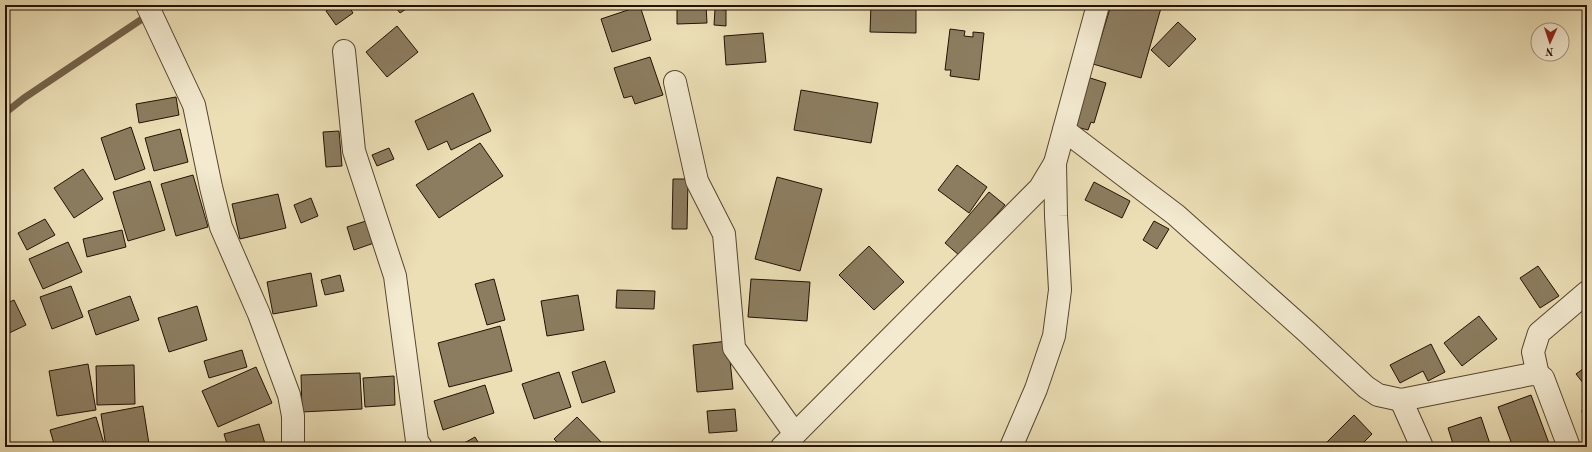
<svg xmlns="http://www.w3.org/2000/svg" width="1592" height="452" font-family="'Old Standard TT',serif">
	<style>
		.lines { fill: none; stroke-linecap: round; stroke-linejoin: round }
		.stream { stroke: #736349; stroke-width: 7 }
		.building { fill: #8c7d60; stroke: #231202 }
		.minor-casing { stroke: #55452f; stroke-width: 24 }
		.minor { stroke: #f3ead0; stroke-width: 22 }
	</style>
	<rect width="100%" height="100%" fill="#ecdfb6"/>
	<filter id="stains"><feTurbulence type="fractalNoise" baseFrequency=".005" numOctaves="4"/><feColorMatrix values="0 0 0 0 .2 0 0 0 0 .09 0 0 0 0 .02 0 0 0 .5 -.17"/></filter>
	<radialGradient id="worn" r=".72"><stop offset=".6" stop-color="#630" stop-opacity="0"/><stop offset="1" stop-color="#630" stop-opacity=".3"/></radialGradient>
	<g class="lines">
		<polyline class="stream" points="5,113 24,98 163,5"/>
	</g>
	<g class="building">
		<polygon points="334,5 348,5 353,13 336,25 326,11"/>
		<polygon points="394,5 412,5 400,13"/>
		<polygon points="677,5 706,5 707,23 677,24"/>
		<polygon points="871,5 916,5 916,33 870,32"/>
		<polygon points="1111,5 1153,5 1161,8 1141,78 1093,64"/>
		<polygon points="640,6 651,40 612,52 601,19"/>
		<polygon points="715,9 726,10 726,26 714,25"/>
		<polygon points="1178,22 1196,39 1169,67 1151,50"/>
		<polygon points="397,26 418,52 387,77 366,52"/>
		<polygon points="950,29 965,31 964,36 973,37 973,32 984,33 979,80 950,76 951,70 945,70"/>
		<polygon points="763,33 766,62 726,65 724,36"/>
		<polygon points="650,57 663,95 635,104 632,96 624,98 614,68"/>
		<polygon points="1084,76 1106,83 1094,123 1091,122 1088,130 1069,125"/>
		<polygon points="801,90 878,103 871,143 794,130"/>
		<polygon points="473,93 491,131 451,150 447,141 428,150 415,121"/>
		<polygon points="176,97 179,115 139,123 136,104"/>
		<polygon points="131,127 145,169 115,180 101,138"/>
		<polygon points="180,129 188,162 154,171 145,138"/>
		<polygon points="339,131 342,166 326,167 323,132"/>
		<polygon points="480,143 503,176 439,218 416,185"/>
		<polygon points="389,148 394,159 377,166 372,155"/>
		<polygon points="957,165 987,187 969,213 938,190"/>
		<polygon points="83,169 103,199 74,218 54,188"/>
		<polygon points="193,175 208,227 176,236 161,184"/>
		<polygon points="777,177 822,189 800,271 755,259"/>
		<polygon points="673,179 688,179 687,229 672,229"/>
		<polygon points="150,181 165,230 128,241 113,192"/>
		<polygon points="1094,182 1130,201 1122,218 1085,200"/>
		<polygon points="989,192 1005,205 960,256 945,243"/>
		<polygon points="278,194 286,228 240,239 232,204"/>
		<polygon points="311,198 318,216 301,223 294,205"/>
		<polygon points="45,219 55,235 27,250 18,233"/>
		<polygon points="366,221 374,243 354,250 347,227"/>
		<polygon points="1154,221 1169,229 1157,249 1143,240"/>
		<polygon points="122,230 126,247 87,257 83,239"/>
		<polygon points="68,242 82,272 43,289 29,259"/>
		<polygon points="869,246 904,282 874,310 839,275"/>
		<polygon points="1538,266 1559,296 1540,308 1520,278"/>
		<polygon points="311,273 317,306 273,314 267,282"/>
		<polygon points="340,275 344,291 325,295 321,280"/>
		<polygon points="494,279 505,320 487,325 475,284"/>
		<polygon points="751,279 810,282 807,321 748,317"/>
		<polygon points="71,286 83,317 52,329 40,297"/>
		<polygon points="617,290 655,291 654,309 616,308"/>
		<polygon points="578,295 584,330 547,336 541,301"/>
		<polygon points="130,296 139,320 96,335 88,311"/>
		<polygon points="14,300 26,325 5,335 5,304"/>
		<polygon points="197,306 207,340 169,352 158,318"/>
		<polygon points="1479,316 1497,339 1462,366 1444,343"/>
		<polygon points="500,326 512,371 449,387 438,343"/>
		<polygon points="728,341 733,389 697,392 693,345"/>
		<polygon points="1431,344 1445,372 1428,381 1423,371 1400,383 1390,365"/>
		<polygon points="242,350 247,367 209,378 204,361"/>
		<polygon points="605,361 615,392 582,403 572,372"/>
		<polygon points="88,364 96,410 57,416 49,371"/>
		<polygon points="134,365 135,404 97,405 96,366"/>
		<polygon points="1587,366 1587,388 1576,374"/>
		<polygon points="256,367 272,403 218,427 202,391"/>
		<polygon points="559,372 571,407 534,419 522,384"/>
		<polygon points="360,373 362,409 302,412 301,375"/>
		<polygon points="394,376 395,405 365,407 363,378"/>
		<polygon points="485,385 494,413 443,430 434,401"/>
		<polygon points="1531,395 1550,446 1547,447 1513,447 1498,407"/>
		<polygon points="143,406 149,444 130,447 106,447 101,414"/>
		<polygon points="735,409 737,431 709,433 707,411"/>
		<polygon points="1582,410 1587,410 1587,434 1585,434"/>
		<polygon points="1354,415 1372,434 1359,447 1322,447"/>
		<polygon points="96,417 105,447 55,447 50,430"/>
		<polygon points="577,417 603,444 600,447 562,447 554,439"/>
		<polygon points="1481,417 1491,447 1454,447 1448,428"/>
		<polygon points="259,424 266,447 228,447 224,434"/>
		<polygon points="475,437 481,447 457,447"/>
		<polygon points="1394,442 1399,447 1390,447"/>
		<polygon points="162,443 191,444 191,447 162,447"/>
	</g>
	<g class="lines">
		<g class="minor-casing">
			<g id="minor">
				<polyline points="147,5 194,105 211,187 221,227 259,314 289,395 293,416 293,447"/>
				<polyline points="344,51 354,151 395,276 417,441 421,447"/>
				<polyline points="675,82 697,181 724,234 734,348 795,434"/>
				<polyline points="1064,130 1176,215 1307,332 1366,387 1378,395 1401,400 1532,374 1538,375 1543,378 1569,447"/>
				<polyline points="1538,375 1533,352 1539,333 1587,292"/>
				<polyline points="1401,400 1422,447"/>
				<polyline points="782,447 1040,188 1055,163 1098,5"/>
				<polyline points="1011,447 1036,389 1054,336 1060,290 1056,216 1055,163"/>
			</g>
		</g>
		<use href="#minor" class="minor"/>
	</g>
	<rect width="1592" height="452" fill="none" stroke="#ecdfb6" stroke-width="20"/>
	<rect x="6" y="6" width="1580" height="440" fill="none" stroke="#231202" stroke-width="2"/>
	<rect x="10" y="10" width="1572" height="432" fill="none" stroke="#231202"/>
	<g transform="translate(1550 42) rotate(183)"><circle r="19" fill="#f3ead0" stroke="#a0947e"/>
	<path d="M0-3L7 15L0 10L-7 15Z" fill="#8f2418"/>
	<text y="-6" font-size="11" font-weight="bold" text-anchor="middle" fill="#231202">N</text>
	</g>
	<rect width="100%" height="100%" filter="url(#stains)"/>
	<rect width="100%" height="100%" fill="url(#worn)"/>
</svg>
